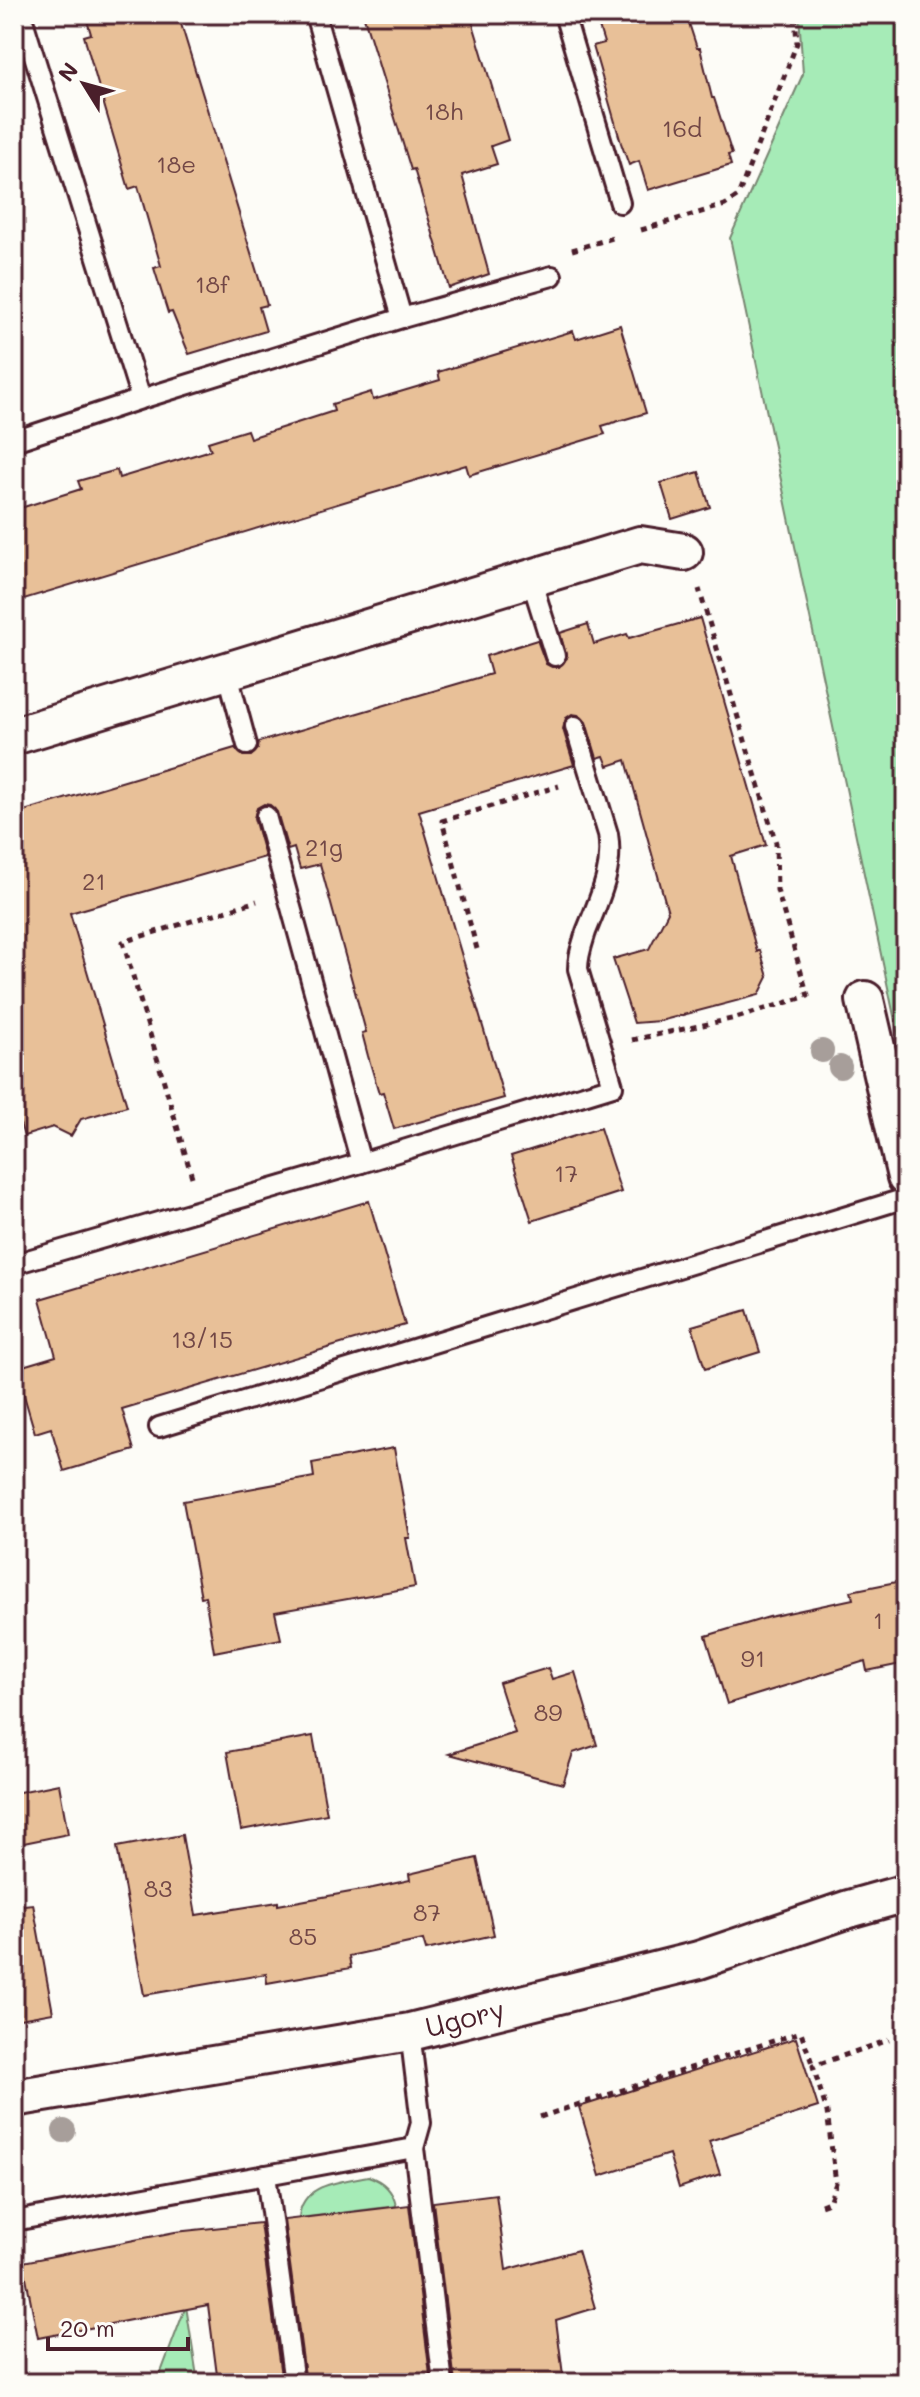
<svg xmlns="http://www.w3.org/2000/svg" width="920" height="2397" font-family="Mali,sans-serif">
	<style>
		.green { fill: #a6ebb7; stroke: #788571; stroke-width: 2 }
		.building { fill: #e8c098; stroke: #4a1f2b; stroke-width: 2 }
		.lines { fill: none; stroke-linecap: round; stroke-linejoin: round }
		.service-casing { stroke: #4a1f2b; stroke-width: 24 }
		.minor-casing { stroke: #4a1f2b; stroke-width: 42 }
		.path { stroke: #4a1f2b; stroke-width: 5; stroke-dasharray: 6 6; stroke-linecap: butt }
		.service { stroke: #fdfcf7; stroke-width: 18 }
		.minor { stroke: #fdfcf7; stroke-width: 36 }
		.tree { fill: #a79e9a }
		.labels { text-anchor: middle; stroke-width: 6; stroke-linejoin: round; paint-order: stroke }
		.number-label { font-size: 24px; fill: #724746 }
		.street-label { font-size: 28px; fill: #4a1f2b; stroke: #fdfcf7 }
	</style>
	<rect width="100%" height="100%" fill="#fdfcf7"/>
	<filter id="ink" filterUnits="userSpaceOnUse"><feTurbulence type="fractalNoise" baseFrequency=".0125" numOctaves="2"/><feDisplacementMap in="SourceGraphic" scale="16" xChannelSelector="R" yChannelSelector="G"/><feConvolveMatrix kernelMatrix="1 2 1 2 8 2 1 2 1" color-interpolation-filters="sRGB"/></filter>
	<g filter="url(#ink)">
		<g class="green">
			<polygon points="799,14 906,14 906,1073 730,238 803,74"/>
			<path d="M368 2176C383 2181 393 2190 396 2206L299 2218C301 2183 341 2182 368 2176Z"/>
			<polygon points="186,2306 198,2383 157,2383"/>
		</g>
		<g class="building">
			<polygon points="85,14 178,14 267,305 259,307 266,331 189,354 172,312 168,313 154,268 161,266 138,186 129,189 97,81 84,36 91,34"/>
			<polygon points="363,14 470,14 508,140 491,146 497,164 462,175 489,274 449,288 414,169 411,170"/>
			<polygon points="595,14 686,14 697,48 700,48 712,98 714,98 732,154 728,155 731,165 648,190 639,161 629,165 621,143 593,46 604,43"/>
			<polygon points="620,325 646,413 602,426 605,434 469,475 466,465 14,602 14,510 81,489 78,481 117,470 119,478 211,450 208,442 247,430 250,438 334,411 332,404 352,398 371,392 373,400 440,380 438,372 573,331 576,339"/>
			<polygon points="699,472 710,507 672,519 661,483"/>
			<polygon points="700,618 766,845 731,856 757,952 760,950 768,977 759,995 660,1021 634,1023 613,959 649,949 668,912 626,760 608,766 604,756 597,758 586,722 578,715 572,714 566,718 563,729 574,765 419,811 504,1098 394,1129 383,1092 379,1093 368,1056 362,1033 366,1032 320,864 300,869 294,848 288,850 277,812 270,805 264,804 257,808 254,818 265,857 70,913 127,1106 81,1119 71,1136 53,1127 24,1136 14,1105 14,814 235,748 243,756 251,756 258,749 259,742 491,674 486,656 537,640 546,664 552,667 559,667 567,658 560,633 588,624 594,644 627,634 629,638"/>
			<polygon points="600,1128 621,1192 532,1221 511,1156"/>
			<polygon points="369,1201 405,1325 122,1409 134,1450 64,1471 51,1428 35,1433 16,1368 56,1356 40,1299"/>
			<polygon points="747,1310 760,1352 705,1369 692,1326"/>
			<polygon points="394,1448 410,1538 406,1538 415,1587 275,1612 281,1639 214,1652 205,1596 201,1597 183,1501 314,1477 312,1463"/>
			<polygon points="906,1580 906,1663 867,1671 865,1661 727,1704 706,1636 769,1617 853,1599 851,1591"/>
			<polygon points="548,1668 552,1679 575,1672 597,1745 573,1753 563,1784 449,1754 515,1733 499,1683"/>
			<polygon points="313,1736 327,1814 241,1830 227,1752"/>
			<polygon points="59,1784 68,1834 14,1845 14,1793"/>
			<polygon points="182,1835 196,1915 278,1902 278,1905 373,1888 410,1880 409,1874 477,1858 494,1935 426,1950 423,1940 349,1956 351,1968 267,1983 266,1974 144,1995 117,1847"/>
			<polygon points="33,1904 53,2013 14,2020 14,1906"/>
			<polygon points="796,2038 818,2107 709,2141 720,2174 679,2188 669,2154 600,2176 579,2107"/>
			<polygon points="496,2194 506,2270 578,2250 595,2308 556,2320 564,2383 455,2383 433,2202"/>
			<polygon points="409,2205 431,2383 306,2383 284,2220"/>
			<polygon points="260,2223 282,2383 218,2383 208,2305 38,2338 23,2262 175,2232"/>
		</g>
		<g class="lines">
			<g class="service-casing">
				<g id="service">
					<polyline points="21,14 141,399"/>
					<polyline points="564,14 620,203"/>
					<polyline points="402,318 552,276"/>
					<polyline points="14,441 141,399 402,318 315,14"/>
					<polyline points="531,579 555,656"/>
					<polyline points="227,671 247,745"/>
					<polyline points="266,816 361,1163"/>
					<path d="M14 1264 361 1163 613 1086 578 969C578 955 582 945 586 932 599 899 614 870 608 834L575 726"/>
					<polyline points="159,1427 906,1198"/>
					<polyline points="414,2148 443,2383"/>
					<polyline points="266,2175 294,2383"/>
					<polyline points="14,2221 414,2148 421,2123 410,2032"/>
				</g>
			</g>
			<g class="minor-casing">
				<g id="minor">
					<polyline points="14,736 640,545 684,552"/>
					<polyline points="865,1000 906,1177"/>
					<path id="s1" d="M14 2098 410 2032 699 1960 849 1909 906 1893"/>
				</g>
			</g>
			<g class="path">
				<polyline points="641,230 725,205 738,196 797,43 795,14"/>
				<polyline points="572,250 616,237"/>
				<polyline points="477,949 442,821 559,786"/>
				<polyline points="632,1040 736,1018 808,996 777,890 776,843 699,589"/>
				<polyline points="192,1177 123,942 257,901"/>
				<polyline points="540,2117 801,2032 813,2066"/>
				<polyline points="821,2205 829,2202 836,2183 827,2112 813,2066 889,2040"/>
			</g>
			<use href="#service" class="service"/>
			<use href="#minor" class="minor"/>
		</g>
		<g class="tree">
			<circle cx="822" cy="1051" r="12"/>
			<circle cx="840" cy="1067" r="12"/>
			<circle cx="64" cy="2131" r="12"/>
		</g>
	</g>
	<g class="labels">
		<g class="number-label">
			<text x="444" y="120">18h</text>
			<text x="682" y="137">16d</text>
			<text x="176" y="173">18e</text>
			<text x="212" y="293">18f</text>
			<text x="324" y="856">21g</text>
			<text x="94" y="890">21</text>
			<text x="566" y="1182">17</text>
			<text x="202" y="1348">13/15</text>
			<text x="878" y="1629">1</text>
			<text x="753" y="1667">91</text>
			<text x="548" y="1721">89</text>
			<text x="158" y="1897">83</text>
			<text x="427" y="1921">87</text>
			<text x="303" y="1945">85</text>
		</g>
		<g class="street-label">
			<text dy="10" stroke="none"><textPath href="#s1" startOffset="458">Ugory</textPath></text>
		</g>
	</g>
	<rect width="920" height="2397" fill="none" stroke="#fdfcf7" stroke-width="48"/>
	<rect x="24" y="24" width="872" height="2349" fill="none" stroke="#4a1f2b" stroke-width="3" filter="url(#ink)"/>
	<g transform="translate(84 84) rotate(307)" stroke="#fdfcf7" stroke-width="6" paint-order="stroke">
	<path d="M0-6L14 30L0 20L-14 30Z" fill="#4a1f2b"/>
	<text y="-12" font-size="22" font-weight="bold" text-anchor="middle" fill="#4a1f2b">N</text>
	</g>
	<path d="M48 2337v12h140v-12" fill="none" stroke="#4a1f2b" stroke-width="4"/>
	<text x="60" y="2337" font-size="24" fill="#4a1f2b" stroke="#fdfcf7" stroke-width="6" paint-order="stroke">20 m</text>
</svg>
